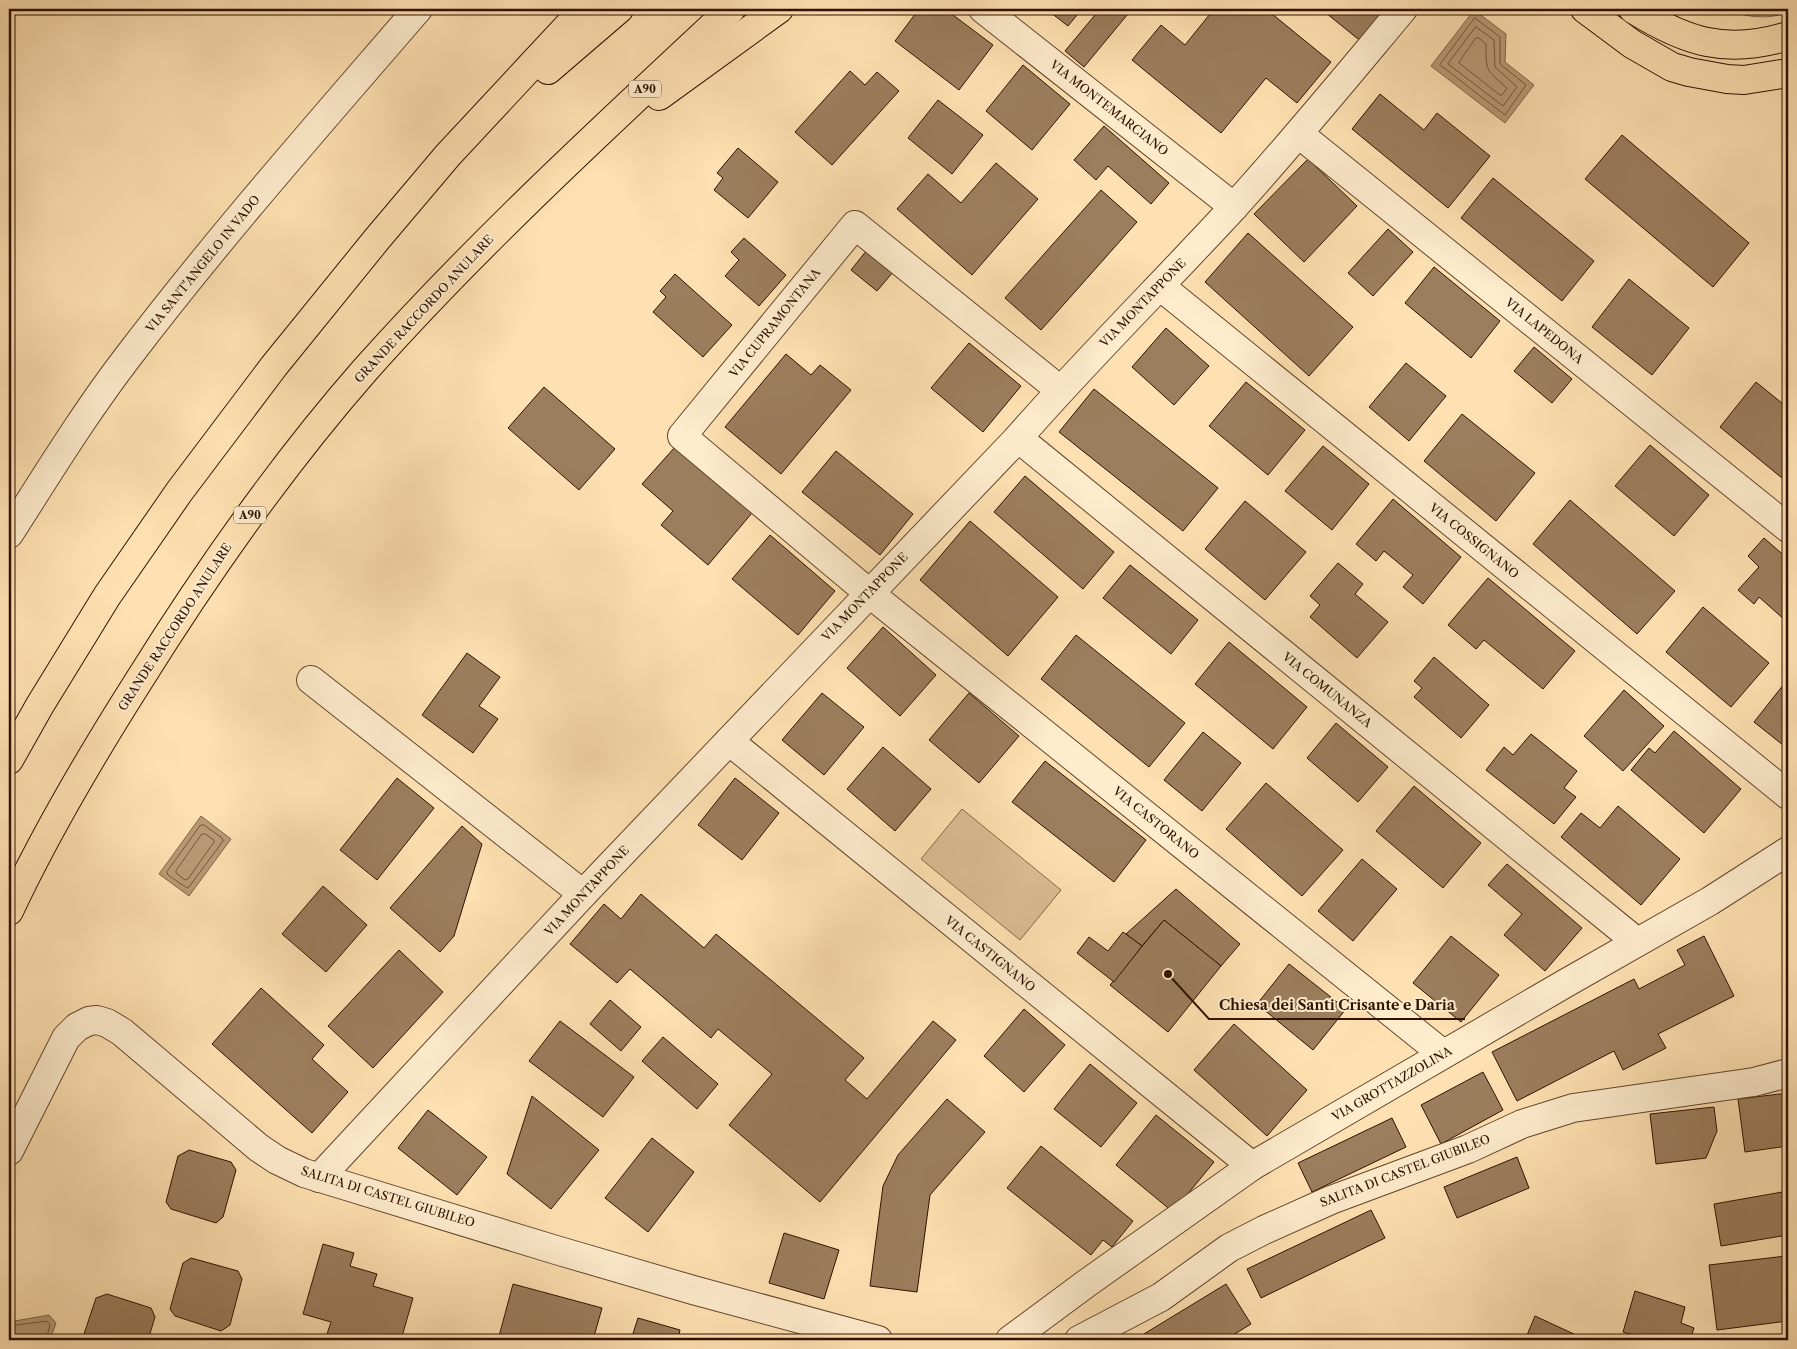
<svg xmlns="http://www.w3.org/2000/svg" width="1797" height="1349" font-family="'Libre Caslon Text',serif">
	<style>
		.green { fill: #dbbe94; stroke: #85684a }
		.water { fill: #b89b75; stroke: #816446 }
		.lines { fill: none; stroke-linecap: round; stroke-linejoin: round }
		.shore { stroke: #74563a; stroke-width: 1 }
		.building { fill: #9b7e5d; stroke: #2f1200 }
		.minor-casing { stroke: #63462c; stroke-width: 30 }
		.highway-casing { stroke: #2f1200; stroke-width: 30 }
		.minor { stroke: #feeccd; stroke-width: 28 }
		.highway { stroke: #fee1b2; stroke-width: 28 }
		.labels { text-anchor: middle; stroke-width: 4; stroke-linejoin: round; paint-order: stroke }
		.shield { fill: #feeccd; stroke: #6d533e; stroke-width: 1 }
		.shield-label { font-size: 11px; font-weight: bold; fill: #2f1200 }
		.street-label { font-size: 12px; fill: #2f1200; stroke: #feeccd }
		.leader { fill: none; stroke: #2f1200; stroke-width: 2 }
		.callout-dot { fill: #2f1200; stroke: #feeccd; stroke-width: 2 }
		.callout-label { font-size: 14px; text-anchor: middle; font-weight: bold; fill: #2f1200; stroke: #feeccd; stroke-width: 4; stroke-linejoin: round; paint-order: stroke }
	</style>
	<rect width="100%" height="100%" fill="#fee1b2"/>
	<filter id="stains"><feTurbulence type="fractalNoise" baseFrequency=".004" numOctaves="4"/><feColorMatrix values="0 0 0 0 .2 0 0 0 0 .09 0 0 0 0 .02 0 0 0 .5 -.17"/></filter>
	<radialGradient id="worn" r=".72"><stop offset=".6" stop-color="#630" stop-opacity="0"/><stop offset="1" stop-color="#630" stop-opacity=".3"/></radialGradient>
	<g class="green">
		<path d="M1722 9H1788V12C1766 21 1744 16 1722 9Z"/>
		<polygon points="962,809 1061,890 1020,940 921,859"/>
	</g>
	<g class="water">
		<polygon points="1474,10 1506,34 1505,62 1534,85 1505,123 1431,66"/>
		<polygon points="201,816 231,839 189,896 159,874"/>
		<polygon points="49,1315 56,1323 50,1340 31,1340 33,1334 9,1338 9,1322"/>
	</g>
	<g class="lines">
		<g class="shore">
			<polygon points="1475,18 1500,37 1500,64 1526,85 1505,115 1440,65"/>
			<polygon points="1476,27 1494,40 1495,67 1517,87 1503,106 1448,64"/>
			<path d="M1476 38H1479L1486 44C1486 73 1486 69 1507 88L1502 95H1500L1459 63Z"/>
			<polygon points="201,825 204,825 222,838 223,841 189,887 187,888 168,875 167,872"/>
			<polygon points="202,834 205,834 214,840 214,842 188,879 185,880 176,873 176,871"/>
			<polyline points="9,1326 47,1321 50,1325 46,1340"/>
		</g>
	</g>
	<g class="building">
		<polygon points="919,9 945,9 993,45 959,90 895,41"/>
		<polygon points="1046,9 1082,9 1068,26"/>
		<polygon points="1100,9 1132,9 1084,67 1065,51"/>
		<polygon points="1214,9 1266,9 1331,62 1297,103 1266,78 1221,133 1132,60 1161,25 1185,45"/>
		<polygon points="1321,9 1391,9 1363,43"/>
		<polygon points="1023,65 1070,104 1032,150 986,111"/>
		<polygon points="850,71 865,85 877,72 899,91 832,165 795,132"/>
		<polygon points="1380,94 1424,130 1437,113 1490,156 1448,208 1352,129"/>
		<polygon points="938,100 983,135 952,174 908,138"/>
		<polygon points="1104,126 1169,183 1151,204 1108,166 1096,180 1074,160"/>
		<polygon points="1622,135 1749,243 1713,287 1585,179"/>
		<polygon points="738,148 778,182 748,218 714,190 723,178 717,173"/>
		<polygon points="1308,159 1357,206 1304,262 1254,214"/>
		<polygon points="996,163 1038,199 972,275 897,209 928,174 961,203"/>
		<polygon points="1493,178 1594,261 1562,301 1461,218"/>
		<polygon points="1101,190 1137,222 1041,330 1005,298"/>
		<polygon points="1388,229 1413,252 1373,296 1348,273"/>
		<polygon points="1248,233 1353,327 1309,376 1205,282"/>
		<polygon points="744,238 786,275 759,306 725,276 739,260 731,252"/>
		<polygon points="867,250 893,272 877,291 851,270"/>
		<polygon points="1434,267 1500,321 1471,358 1405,303"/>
		<polygon points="675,274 732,325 703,357 653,312 666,297 660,291"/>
		<polygon points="1629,279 1689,328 1652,375 1592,327"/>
		<polygon points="1166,328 1209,366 1174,405 1132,367"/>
		<polygon points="969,343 1021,386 983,432 931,388"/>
		<polygon points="1534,347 1572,379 1552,403 1514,371"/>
		<polygon points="786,354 811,375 820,365 851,390 781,474 725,427"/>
		<polygon points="1406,363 1446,396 1409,441 1369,407"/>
		<polygon points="1246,382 1305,430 1268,475 1209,426"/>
		<polygon points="1756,382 1788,408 1788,483 1720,427"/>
		<polygon points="544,387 615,449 579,490 508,428"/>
		<polygon points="1094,389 1218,488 1183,531 1059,432"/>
		<polygon points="1462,414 1535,473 1496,521 1424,461"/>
		<polygon points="1650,445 1709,495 1674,536 1615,486"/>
		<polygon points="1323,446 1369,484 1332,530 1285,491"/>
		<polygon points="675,447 752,513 708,565 661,525 673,511 642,484"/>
		<polygon points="836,451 913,514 880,555 802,492"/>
		<polygon points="1025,476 1114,552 1083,589 994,512"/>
		<polygon points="1393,499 1461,557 1423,604 1403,587 1413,575 1384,551 1376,561 1356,544"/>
		<polygon points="1570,500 1675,591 1637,634 1533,544"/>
		<polygon points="1245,501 1306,552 1265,600 1205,549"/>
		<polygon points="970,521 1058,597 1008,656 920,580"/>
		<polygon points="770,535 835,591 798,635 732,579"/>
		<polygon points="1764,538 1788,559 1788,619 1786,621 1759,597 1754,604 1738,590 1759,567 1748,556"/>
		<polygon points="1338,563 1363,584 1355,594 1388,622 1357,658 1310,617 1320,605 1310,596"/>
		<polygon points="1130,565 1198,620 1171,654 1103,598"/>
		<polygon points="1488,578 1575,651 1543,689 1484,640 1476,649 1448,625"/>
		<polygon points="1703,607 1769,663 1731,707 1666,652"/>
		<polygon points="883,627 936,675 900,716 847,668"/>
		<polygon points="1076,635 1185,723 1149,767 1041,679"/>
		<polygon points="1229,642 1307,707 1273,749 1195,684"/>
		<polygon points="467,653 500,677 479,706 498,719 473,753 422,715"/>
		<polygon points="1434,657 1489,705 1461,738 1414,697 1422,688 1414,681"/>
		<polygon points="1788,679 1788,749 1754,722"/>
		<polygon points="1624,690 1664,726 1623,771 1584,736"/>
		<polygon points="822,693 864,727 824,775 782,740"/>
		<polygon points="969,693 1019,736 979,783 929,740"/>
		<polygon points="1336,723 1388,767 1358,802 1307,758"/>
		<polygon points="1674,731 1741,789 1704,833 1631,770 1649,748 1655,753"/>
		<polygon points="1203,732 1241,763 1202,811 1164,780"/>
		<polygon points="1531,734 1577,771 1564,788 1576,797 1554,824 1486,770 1504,747 1513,755"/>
		<polygon points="883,747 931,789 895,831 847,789"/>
		<polygon points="1045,761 1146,840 1114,882 1012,802"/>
		<polygon points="397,778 434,808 377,880 340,850"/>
		<polygon points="735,778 779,813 742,860 698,825"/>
		<polygon points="1266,783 1343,850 1302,896 1226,829"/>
		<polygon points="1414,786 1481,843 1443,888 1376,831"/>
		<polygon points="1618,806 1680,859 1641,905 1561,837 1581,813 1600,828"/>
		<polygon points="462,826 482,844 454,936 440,952 390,908"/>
		<polygon points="1362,859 1397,889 1353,941 1318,911"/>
		<polygon points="1507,864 1582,928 1545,971 1504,935 1522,914 1488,885"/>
		<polygon points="323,886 367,925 326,972 282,934"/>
		<polygon points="1176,889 1240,944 1221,966 1164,920 1142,946 1126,934"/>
		<polygon points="641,894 704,948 716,934 864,1058 845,1080 867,1099 933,1021 956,1040 820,1202 729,1125 772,1074 718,1029 711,1038 630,969 617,983 570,944 604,904 621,919"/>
		<polygon points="1164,920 1221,966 1168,1032 1110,985"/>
		<polygon points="1123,932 1142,946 1114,982 1077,953 1089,937 1108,951"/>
		<polygon points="1451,936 1499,975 1461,1022 1413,983"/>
		<polygon points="1704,936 1734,996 1658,1034 1666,1048 1623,1070 1614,1051 1517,1101 1492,1052 1634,979 1639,989 1685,965 1677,950"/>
		<polygon points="399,950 443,992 373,1068 328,1026"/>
		<polygon points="1289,964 1346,1009 1313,1050 1257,1004"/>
		<polygon points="261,988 324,1045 312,1059 348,1092 312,1133 212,1044"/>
		<polygon points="610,1000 641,1027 621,1051 590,1024"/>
		<polygon points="1024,1009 1065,1045 1024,1092 984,1056"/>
		<polygon points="560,1021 634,1077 603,1117 529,1061"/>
		<polygon points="1234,1024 1307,1090 1267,1136 1194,1070"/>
		<polygon points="663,1037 718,1084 697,1109 642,1061"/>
		<polygon points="1090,1064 1137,1103 1101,1147 1054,1109"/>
		<polygon points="1483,1072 1503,1110 1441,1144 1421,1105"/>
		<polygon points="1788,1093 1788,1146 1745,1152 1738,1099"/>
		<polygon points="532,1096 599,1150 551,1209 507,1174"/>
		<polygon points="947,1099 985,1132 930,1195 917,1292 870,1286 883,1186 898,1155"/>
		<polygon points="1714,1107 1717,1131 1706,1158 1656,1164 1650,1114"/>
		<polygon points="428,1110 487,1157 457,1195 398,1148"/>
		<polygon points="1156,1115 1214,1162 1173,1212 1116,1165"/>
		<polygon points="1392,1118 1406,1147 1312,1192 1298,1163"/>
		<polygon points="652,1138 694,1172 648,1232 605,1198"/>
		<polygon points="1041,1146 1133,1221 1112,1247 1103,1240 1091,1255 1007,1188"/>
		<polygon points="189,1150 231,1162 236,1170 223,1217 216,1223 171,1209 166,1202 178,1156"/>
		<polygon points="1517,1157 1529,1188 1457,1218 1444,1187"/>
		<polygon points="1788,1191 1788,1235 1721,1246 1714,1204"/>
		<polygon points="1371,1210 1385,1238 1261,1298 1247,1269"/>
		<polygon points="784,1233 839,1250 824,1299 769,1283"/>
		<polygon points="323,1244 354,1253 350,1266 377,1274 373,1286 413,1298 401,1340 325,1340 331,1322 303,1314"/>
		<polygon points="1786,1256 1788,1274 1788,1321 1717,1330 1709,1265"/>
		<polygon points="191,1258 238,1271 242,1279 230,1325 221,1331 175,1316 170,1309 183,1263"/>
		<polygon points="513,1284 602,1308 593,1340 498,1340"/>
		<polygon points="1226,1284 1251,1324 1225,1340 1134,1340"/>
		<polygon points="1635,1291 1685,1307 1681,1323 1694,1328 1690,1340 1650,1340 1623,1332"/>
		<polygon points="107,1294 151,1308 155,1317 148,1340 82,1340 96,1298"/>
		<polygon points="1535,1316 1576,1335 1573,1340 1525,1340"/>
		<polygon points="638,1318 680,1330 678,1340 631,1340"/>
	</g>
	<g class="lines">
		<g class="minor-casing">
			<g id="minor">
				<polyline points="983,9 1234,207"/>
				<polyline points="1299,134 1788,528"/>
				<polyline points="1160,286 1788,795"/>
				<polyline points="1060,390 855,225 682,436 869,593 1443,1054"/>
				<polyline points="1018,438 1637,942"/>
				<path d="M9 534C47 475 84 414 127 358 219 237 319 124 418 9"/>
				<polyline points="311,680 583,894"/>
				<polyline points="729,741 1252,1166"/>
				<polyline points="9,1151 66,1038 77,1027 89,1021 97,1020 107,1023 122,1032 259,1148 277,1160 304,1173 556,1250 693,1290 878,1340"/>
				<path d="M319 1178 583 894 1018 438C1087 359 1162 285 1233 208 1292 143 1347 76 1403 9"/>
				<polyline points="1010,1340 1087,1283 1252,1166 1566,983 1710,901 1788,851"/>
				<polyline points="1079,1340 1161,1297 1229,1248 1264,1230 1331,1200 1468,1149 1522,1124 1573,1108 1754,1082 1788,1073"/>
			</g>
		</g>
		<g class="highway-casing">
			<g id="highway">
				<polyline points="1585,9 1632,44 1672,67 1689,72 1727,79 1744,80 1788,73"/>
				<path d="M1633 9C1686 42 1726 55 1788 36"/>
				<polyline points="548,70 619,9"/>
				<polyline points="659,96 779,9"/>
				<polyline points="9,760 40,705 107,596 179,492 274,366 377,239 448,155 584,9"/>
				<path d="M9 911C46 832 91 756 138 682 206 573 280 467 365 370 479 242 606 126 731 9"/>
			</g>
		</g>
		<use href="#minor" class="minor"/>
		<use href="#highway" class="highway"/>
	</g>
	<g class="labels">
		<g class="shield">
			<rect x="629" y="80.5" width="32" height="17" rx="4"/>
			<rect x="234" y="506.5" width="32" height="17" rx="4"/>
		</g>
		<g class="shield-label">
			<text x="645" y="93">A90</text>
			<text x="250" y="519">A90</text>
		</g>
		<g class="street-label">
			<text transform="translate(1109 108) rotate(38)" y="4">VIA MONTEMARCIANO</text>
			<text transform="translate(203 264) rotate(-51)" y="4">VIA SANT'ANGELO IN VADO</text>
			<text transform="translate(1143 303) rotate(-46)" y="4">VIA MONTAPPONE</text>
			<text transform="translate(424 309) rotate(-47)" y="4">GRANDE RACCORDO ANULARE</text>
			<text transform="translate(775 323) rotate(-51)" y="4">VIA CUPRAMONTANA</text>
			<text transform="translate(1544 331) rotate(39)" y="4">VIA LAPEDONA</text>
			<text transform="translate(1474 541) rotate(39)" y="4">VIA COSSIGNANO</text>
			<text transform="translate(865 597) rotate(-46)" y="4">VIA MONTAPPONE</text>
			<text transform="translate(175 627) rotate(-57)" y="4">GRANDE RACCORDO ANULARE</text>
			<text transform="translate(1327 690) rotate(39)" y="4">VIA COMUNANZA</text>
			<text transform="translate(1156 823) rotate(39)" y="4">VIA CASTORANO</text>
			<text transform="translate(587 891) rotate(-47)" y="4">VIA MONTAPPONE</text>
			<text transform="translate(990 954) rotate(39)" y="4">VIA CASTIGNANO</text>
			<text transform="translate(1392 1084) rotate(-30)" y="4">VIA GROTTAZZOLINA</text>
			<text transform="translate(1405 1171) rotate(-21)" y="4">SALITA DI CASTEL GIUBILEO</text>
			<text transform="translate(388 1197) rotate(17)" y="4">SALITA DI CASTEL GIUBILEO</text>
		</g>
	</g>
	<path class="leader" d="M1168 974L1209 1019H1465"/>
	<circle class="callout-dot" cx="1168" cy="974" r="5"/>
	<g class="callout-label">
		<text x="1337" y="1010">Chiesa dei Santi Crisante e Daria</text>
	</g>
	<rect width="1797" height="1349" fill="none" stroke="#fee1b2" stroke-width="30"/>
	<rect x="10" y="10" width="1777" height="1329" fill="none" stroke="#2f1200" stroke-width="2.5"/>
	<rect x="15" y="15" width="1767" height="1319" fill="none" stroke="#2f1200"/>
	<rect width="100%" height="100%" filter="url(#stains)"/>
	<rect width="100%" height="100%" fill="url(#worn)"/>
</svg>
